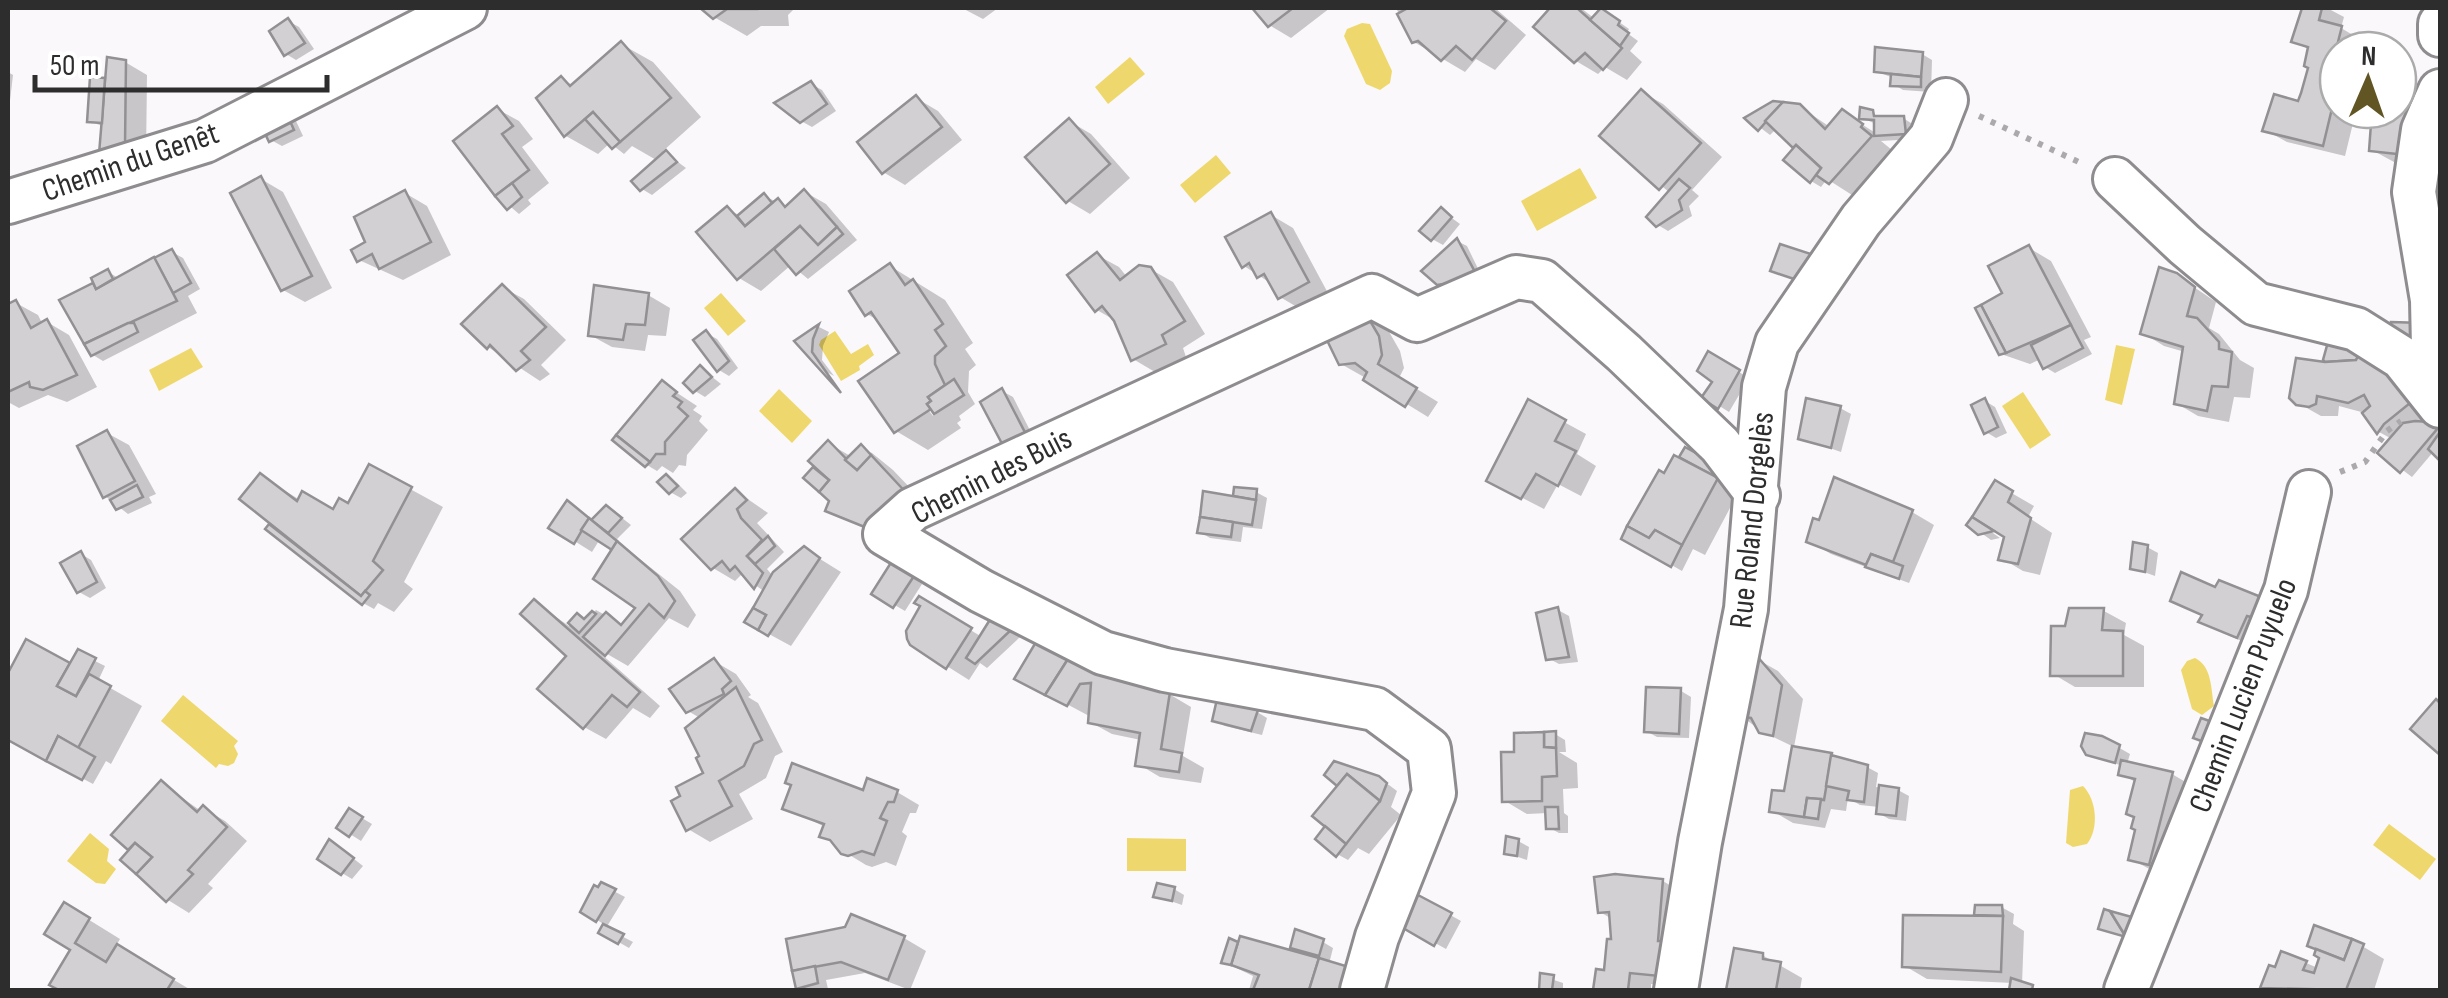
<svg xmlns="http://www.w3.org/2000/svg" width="2448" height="998" font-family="'Sofia Sans Condensed',sans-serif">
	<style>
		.water { fill: #eed86d }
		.shadow { fill: #0003; fill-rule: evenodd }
		.building { fill: #d2d0d2; stroke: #929092; stroke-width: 2.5 }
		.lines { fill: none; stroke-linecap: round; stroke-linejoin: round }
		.street-casing { stroke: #8e8c8e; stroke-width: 48 }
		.path { stroke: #aba9ab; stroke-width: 6; stroke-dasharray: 5 8; stroke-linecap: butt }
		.street { stroke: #fff; stroke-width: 42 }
		.labels { text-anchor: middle; stroke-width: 8; stroke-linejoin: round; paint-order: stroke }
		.street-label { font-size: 32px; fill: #2e2d2e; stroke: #fff }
	</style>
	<rect width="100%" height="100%" fill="#faf8fa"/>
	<g class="water">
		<polygon points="1362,23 1370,24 1392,71 1390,83 1380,90 1366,84 1344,36 1347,29"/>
		<polygon points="1130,57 1145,74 1108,104 1095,87"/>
		<polygon points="1216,155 1231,173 1195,203 1180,185"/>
		<polygon points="1580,168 1597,198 1537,231 1521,201"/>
		<polygon points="721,293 746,321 728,336 704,308"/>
		<polygon points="835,331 851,354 868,344 874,355 859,366 860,370 841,381 819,345 821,340"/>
		<polygon points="2116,345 2135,349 2122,405 2105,400"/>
		<polygon points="191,348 203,367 159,391 149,370"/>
		<polygon points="779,389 812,421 792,443 759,411"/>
		<polygon points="2023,392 2051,435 2030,449 2002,406"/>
		<path d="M2195 658C2212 666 2211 689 2214 706L2202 715 2192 709 2181 670 2187 661Z"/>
		<polygon points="183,695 238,741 234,746 238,754 234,763 228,766 219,764 216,768 161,721"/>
		<path d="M2083 786C2097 800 2099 829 2087 844L2073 847 2066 843 2070 790Z"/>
		<polygon points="2389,824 2436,859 2420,880 2373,845"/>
		<polygon points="90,833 109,849 107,861 116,869 105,884 96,883 67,861"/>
		<polygon points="1127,838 1186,839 1186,871 1127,871"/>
	</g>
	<g class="shadow">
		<polygon points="705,8 795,8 788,15 789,26 761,26 747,36 714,17"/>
		<polygon points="962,8 998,8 983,19"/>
		<polygon points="1255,8 1330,8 1291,38 1269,25"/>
		<polygon points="1396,8 1495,8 1526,35 1495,70 1476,59 1465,72 1414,42"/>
		<polygon points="1554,8 1581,8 1595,19 1612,17 1629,29 1627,33 1638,41 1630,51 1642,62 1627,80 1605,67 1598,74 1576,61 1536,27"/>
		<polygon points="2304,8 2327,8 2344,17 2341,28 2363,41 2361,50 2338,50 2338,110 2355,115 2345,156 2287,142 2265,130 2300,104 2311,67 2310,50 2294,41"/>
		<polygon points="288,21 299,27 314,49 296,60 286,54"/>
		<polygon points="621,44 653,62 701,117 663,151 686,168 652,195 642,189 658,161 632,146 624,154 610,143 598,154 566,136 539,98 562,79 574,86"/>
		<polygon points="1922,54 1932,60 1931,92 1903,90 1893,84 1893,78 1876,71"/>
		<polygon points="125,62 147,75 146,158 123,165 104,127 90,121 93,79 108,81"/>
		<polygon points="8,72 13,75 8,118"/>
		<polygon points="811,84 822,90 836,111 812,127 801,121"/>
		<polygon points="1642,92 1663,104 1722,157 1692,190 1699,196 1689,206 1692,216 1668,231 1658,225 1670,193 1603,136"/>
		<polygon points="2398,92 2438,167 2394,162 2372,150 2374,110 2398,110"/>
		<polygon points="916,98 938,111 962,140 905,185 883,172"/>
		<polygon points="1799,106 1830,127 1843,112 1877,134 1876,124 1862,118 1872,113 1883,119 1903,118 1914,125 1915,139 1881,141 1892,150 1852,195 1827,179 1821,187 1811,181 1797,148 1776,129 1770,135 1749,119"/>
		<polygon points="497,109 519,121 533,139 522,147 549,183 528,200 531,204 519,214 497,195 456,141"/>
		<polygon points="286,115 296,121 303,136 282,146 271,140"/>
		<polygon points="1069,121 1091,134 1130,178 1090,214 1068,201"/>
		<polygon points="261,179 283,192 332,288 305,302 283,290"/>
		<polygon points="805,192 826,204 857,240 808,279 791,265 761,291 739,278 727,209 741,216 764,196 788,207"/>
		<polygon points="405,193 427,206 451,255 403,280 359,260"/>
		<polygon points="1441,210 1460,224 1443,245 1432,239"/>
		<polygon points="1271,215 1293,228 1329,295 1302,310 1280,297 1272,284 1244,266"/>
		<polygon points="1457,241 1467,246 1484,281 1450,290 1438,283"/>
		<polygon points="2029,248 2051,261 2091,337 2084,340 2092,354 2055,373 2045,367 2041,359 2030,364 2001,354 2005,294"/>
		<polygon points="172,252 183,258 200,289 188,296 197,313 103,361 93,355 93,286 99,289 94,279 108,272 120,279"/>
		<polygon points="1097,255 1119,267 1127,277 1150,269 1173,282 1205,334 1183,348 1186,357 1155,372 1133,359 1116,321 1097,310"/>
		<path d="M890 266 945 300 973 343 965 349 976 365 969 371 968 392 975 404 959 416 961 420 957 423 961 428 928 450 896 431 902 354 881 322 867 314ZM917 395 929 403 936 414 933 416Z"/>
		<polygon points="2176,275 2216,302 2209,328 2219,334 2240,360 2254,368 2250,398 2234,397 2229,422 2198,416 2176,403 2185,352 2164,346 2143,333"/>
		<polygon points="502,287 524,299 566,340 541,365 550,374 540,381 488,347"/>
		<polygon points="648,295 670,308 666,336 648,335 645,351 612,347 590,335"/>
		<polygon points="16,303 38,315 43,325 47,322 69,335 97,387 67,402 48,395 19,408 8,402 8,307"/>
		<polygon points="1366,317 1388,330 1400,351 1404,368 1399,378 1438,402 1428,417 1366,379 1368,376 1364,377 1341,364"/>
		<polygon points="819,327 829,332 823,346 822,360 834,376 825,371 798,341"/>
		<polygon points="706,333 717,339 738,368 729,376 719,370"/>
		<polygon points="1709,354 1749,378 1729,412 1705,397 1715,381"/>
		<polygon points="2298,361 2440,409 2420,425 2428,424 2440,431 2440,458 2434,451 2412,477 2380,453 2392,439 2379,432 2365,413 2339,406 2338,416 2321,416 2298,403"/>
		<polygon points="701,368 721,384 705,397 695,391"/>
		<polygon points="662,383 697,406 693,410 702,416 699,421 708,430 687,455 686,466 679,465 673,473 662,466 657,471 647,465"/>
		<polygon points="1002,391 1013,397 1040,450 984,403"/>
		<polygon points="1985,401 1995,407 2007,433 1996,438 1986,432"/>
		<polygon points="1840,408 1851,414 1841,452 1801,438"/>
		<polygon points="1564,422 1586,434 1577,454 1596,466 1581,496 1558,484 1544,509 1511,492"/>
		<polygon points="107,433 129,445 156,494 149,497 152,503 128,514 105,496"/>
		<polygon points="828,443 852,457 861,448 872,453 893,470 933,512 895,541 828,510 832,500 814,470 825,477"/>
		<polygon points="1686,451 1738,493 1705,555 1693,549 1682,571 1624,538"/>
		<polygon points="370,467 443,507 404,582 413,589 394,612 378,603 374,609 363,603 270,527 282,534 284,531 261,476 300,500 334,512 349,506"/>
		<polygon points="666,477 677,483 687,493 681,498 670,492"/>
		<polygon points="1835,480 1912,512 1934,525 1909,583 1831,554 1809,541 1821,522"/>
		<polygon points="1996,484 2034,506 2028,517 2052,533 2040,575 2023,571 2001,558 2007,536 1985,522 1983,526 2000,538 1991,540 1970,525"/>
		<polygon points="1237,490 1256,492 1267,498 1262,529 1243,527 1241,542 1210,538 1200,532 1235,499"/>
		<polygon points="736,491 768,513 757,523 784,552 767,569 773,576 804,549 841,572 791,646 747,622 765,592 741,575 735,581 713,568"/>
		<polygon points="617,514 631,525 616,540 680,591 696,615 688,628 669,618 628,666 602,651 600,653 660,706 650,718 633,708 606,739 584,727 570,656 534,602 569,626 578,617 586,621 596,610 623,625 639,607 615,549 600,539 592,552 552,527"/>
		<polygon points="2147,547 2158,553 2155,576 2133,568"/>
		<polygon points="81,554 91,560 106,588 90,598 79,592"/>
		<polygon points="893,565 922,584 905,611 874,593"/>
		<polygon points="2216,591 2270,603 2260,649 2223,633 2201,621 2204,617 2173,600"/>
		<polygon points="919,599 982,637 992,621 1020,637 987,668 980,663 969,680 912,644 923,606"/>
		<polygon points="1558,610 1569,616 1578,662 1559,664 1548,658"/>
		<polygon points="2104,611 2126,623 2124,635 2144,646 2144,687 2075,687 2053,674 2067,628"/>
		<polygon points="27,642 71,666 79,652 95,661 105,666 98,681 142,706 111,764 106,761 93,784 8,739 8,678"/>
		<polygon points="1755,658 1778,671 1803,699 1794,747 1761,731 1740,715"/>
		<polygon points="714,661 736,674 751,695 748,697 758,703 783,752 775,756 766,778 739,794 753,819 710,842 688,829 706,774 700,718 688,711"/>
		<polygon points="1095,676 1169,694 1191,707 1183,756 1204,768 1201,783 1160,777 1138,764 1141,740 1112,734 1090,722 1091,717 1018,678"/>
		<polygon points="1681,691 1691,697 1689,738 1657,737 1646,731"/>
		<polygon points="1257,712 1267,718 1262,735 1225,726 1214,720"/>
		<polygon points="1555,734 1565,740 1566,752 1559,752 1577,763 1578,788 1563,789 1564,813 1568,816 1568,833 1559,833 1548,827 1548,813 1527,814 1505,801 1517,755"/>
		<polygon points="2102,738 2130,754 2127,764 2172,774 2194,787 2153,871 2131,859 2138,829 2137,783 2120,773 2122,766 2088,753"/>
		<polygon points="1335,764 1389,785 1397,791 1391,807 1401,815 1369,854 1358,848 1348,860 1337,854 1328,826 1340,786 1327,775"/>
		<polygon points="1867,767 1878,773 1876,787 1898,790 1909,796 1906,821 1889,819 1878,813 1879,807 1860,805 1848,798 1846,811 1831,809 1825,828 1793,823 1771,810 1786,794"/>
		<polygon points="161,783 201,811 203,808 225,821 247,841 208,884 213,888 189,913 168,900 133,850 115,834"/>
		<polygon points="897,792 919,805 916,813 910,813 902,832 907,836 896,866 886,862 872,867 866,865 843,851 825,827 785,807"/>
		<polygon points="350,811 372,824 361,841 339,827"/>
		<polygon points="1518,841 1529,847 1527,860 1507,853"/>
		<polygon points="340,848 363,866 352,879 342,873"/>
		<polygon points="1663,881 1684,894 1681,987 1651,984 1651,990 1596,990 1598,972 1606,973 1614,942 1612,919 1600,912"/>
		<polygon points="602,885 625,897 606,928 633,942 629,948 601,932 605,925 583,911"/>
		<polygon points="1174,889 1184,895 1182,905 1156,896"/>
		<polygon points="1420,898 1461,921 1446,949 1406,927"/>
		<polygon points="65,905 120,939 116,946 191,990 64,990 53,984 74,949"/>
		<polygon points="1977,907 2003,908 2014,914 2013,924 2024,931 2022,984 2038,990 2011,990 2013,983 1927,979 1905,966 1981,918 1977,914"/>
		<polygon points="904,938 926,951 910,990 865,973 826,980 828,989 819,990 804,990 798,987 794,969"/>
		<polygon points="1231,941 1307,955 1292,947 1323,942 1333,948 1329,964 1353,990 1249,990 1253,976 1224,962"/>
		<polygon points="2362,946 2384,959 2374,990 2262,990 2270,968 2306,963 2318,968"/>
		<polygon points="1736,951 1762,955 1802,978 1800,990 1729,990"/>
		<polygon points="1542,976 1563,983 1563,990 1542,990"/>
	</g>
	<g class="building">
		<polygon points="700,8 757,8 757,9 727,9 713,19"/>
		<polygon points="1252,8 1293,8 1268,27"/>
		<polygon points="1490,8 1506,21 1472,60 1456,46 1441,61 1418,41 1412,43 1397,14 1408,8"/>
		<polygon points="1550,8 1577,8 1622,48 1603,70 1585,53 1574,63 1533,27"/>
		<polygon points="1601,8 1620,21 1618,25 1629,33 1620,46 1590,20"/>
		<polygon points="2302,8 2322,8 2319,20 2342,26 2324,98 2334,100 2323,146 2262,131 2274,94 2298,101 2301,93 2308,68 2304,66 2308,47 2291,42"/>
		<polygon points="288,18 305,43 284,56 269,31"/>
		<polygon points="621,41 671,98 620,142 593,112 564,137 536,98 561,76 570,86"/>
		<polygon points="1875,47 1923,52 1921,77 1874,72"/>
		<polygon points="107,57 126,60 125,146 99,154"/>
		<polygon points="1891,74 1921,77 1921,87 1890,86"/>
		<polygon points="90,77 105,78 102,123 87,122"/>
		<polygon points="811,81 827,104 800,123 774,103"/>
		<polygon points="1641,89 1701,143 1659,190 1599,136"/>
		<polygon points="2398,89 2418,92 2416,156 2369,151 2372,110 2398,110"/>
		<polygon points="916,95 942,127 882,174 857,142"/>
		<polygon points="1773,101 1783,102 1758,131 1744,118"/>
		<polygon points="1783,102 1800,104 1825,129 1842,109 1863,124 1861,127 1872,136 1829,184 1816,175 1821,168 1796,145 1793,148 1765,121"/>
		<polygon points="497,106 513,126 502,134 529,170 495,196 453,141"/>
		<polygon points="1860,107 1873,110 1874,116 1904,116 1906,134 1874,136 1874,120 1859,119"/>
		<polygon points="286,112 294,130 269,142 261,125"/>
		<polygon points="593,112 620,142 612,149 585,119"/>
		<polygon points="1069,118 1110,164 1066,203 1025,157"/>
		<polygon points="1796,145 1821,168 1810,183 1783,160"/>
		<polygon points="666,150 677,162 640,191 631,181"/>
		<polygon points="261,176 312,276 281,291 230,193"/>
		<polygon points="1679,179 1690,188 1679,200 1682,210 1656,227 1646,217"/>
		<polygon points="512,183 522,197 507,210 495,196"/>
		<polygon points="804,189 837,227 818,245 800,226 737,280 696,232 727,206 745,226 778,198 785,207"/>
		<polygon points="405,190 431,242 379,269 372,254 357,262 351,250 365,242 354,217"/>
		<polygon points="764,193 772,203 745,226 737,216"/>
		<polygon points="1441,207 1452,217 1431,241 1419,231"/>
		<polygon points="1271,212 1309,282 1278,299 1264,274 1257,278 1249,263 1242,268 1225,237"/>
		<polygon points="800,226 818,245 837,227 843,234 796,275 774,249"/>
		<polygon points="1457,238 1475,272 1464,281 1437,285 1421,271"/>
		<polygon points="1780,244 1814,255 1794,279 1770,271"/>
		<polygon points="2029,245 2071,325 2006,353 1981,305 2002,293 1988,266"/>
		<polygon points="172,249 191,283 173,293 154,258"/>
		<polygon points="1097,252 1120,280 1139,265 1151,267 1185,321 1162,335 1166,344 1131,361 1114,321 1102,306 1095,312 1067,275"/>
		<polygon points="154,257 177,301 84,344 59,300 93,283 96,289"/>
		<polygon points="890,263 905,285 913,279 943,324 935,330 946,346 935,356 935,364 945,385 928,397 931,401 927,404 931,409 894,433 858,381 899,353 871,312 865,316 849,291"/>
		<polygon points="2159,267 2177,273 2195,287 2187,316 2197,318 2219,342 2219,349 2232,352 2228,387 2212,386 2207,411 2174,404 2183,347 2140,334"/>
		<polygon points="108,269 113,279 96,289 91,278"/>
		<polygon points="502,284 546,327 521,351 530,360 516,371 490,345 487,349 461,324"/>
		<polygon points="594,285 649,293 645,325 626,324 623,340 588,336"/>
		<polygon points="16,300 31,328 47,319 77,375 43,390 30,387 29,382 8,392 8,304"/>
		<polygon points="1981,305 2006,353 1999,355 1975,308"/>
		<polygon points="1366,314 1379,336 1382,355 1378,364 1417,388 1405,407 1363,380 1367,372 1355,363 1339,365 1323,332"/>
		<polygon points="2391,322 2423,323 2412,349 2392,335"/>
		<polygon points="128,323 134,323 138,332 91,356 84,344"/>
		<polygon points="819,324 813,339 812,352 841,393 794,341"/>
		<polygon points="2071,325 2083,348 2043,369 2031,345"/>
		<polygon points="706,330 729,361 717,372 693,340"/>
		<polygon points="2328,342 2363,347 2356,360 2325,362 2323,360"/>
		<polygon points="2363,347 2420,395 2384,424 2377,434 2362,413 2370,406 2364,395 2348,403 2317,396 2316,404 2309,407 2296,405 2289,398 2296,358 2325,362 2356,360"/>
		<polygon points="1708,351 1740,370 1718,409 1701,398 1712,382 1697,371"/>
		<polygon points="700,365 712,377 693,393 683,383"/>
		<polygon points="954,379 964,395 934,414 927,404 931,401 928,397"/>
		<polygon points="662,380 677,392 673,396 682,402 678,407 688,416 665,442 665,454 656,454 650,462 616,435"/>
		<polygon points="1002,388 1031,444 1008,455 980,402"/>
		<polygon points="1806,398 1841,406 1831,448 1798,439"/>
		<polygon points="1985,398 1998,427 1984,434 1971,405"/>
		<polygon points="1528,399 1566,420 1555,441 1576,451 1558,486 1536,474 1521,499 1486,481"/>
		<polygon points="2415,421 2429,422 2438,428 2400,473 2377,453 2403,423"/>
		<polygon points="107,430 135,481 103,498 77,446"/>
		<polygon points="2440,432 2440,461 2428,449"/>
		<polygon points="616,435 650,462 645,467 612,440"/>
		<polygon points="828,440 857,470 871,455 912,499 872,530 825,511 829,501 819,492 829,480 808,461"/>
		<polygon points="861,444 871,455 857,470 845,460"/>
		<polygon points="1685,447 1723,468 1718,478 1679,457"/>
		<polygon points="1674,455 1718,478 1682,545 1655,530 1649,538 1627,526 1659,470 1664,473"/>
		<polygon points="369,464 412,487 373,561 383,570 361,596 239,499 260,473 297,501 302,491 333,509 339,498 348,503"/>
		<polygon points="813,467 829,480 819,492 803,478"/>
		<polygon points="666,474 678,486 669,494 657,482"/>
		<polygon points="1834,477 1913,510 1893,562 1871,554 1866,565 1806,542 1813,518 1819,520"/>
		<polygon points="1995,480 2013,491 2008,502 2031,518 2018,564 1998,560 2004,537 1972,517"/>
		<polygon points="137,485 143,497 116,510 110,500"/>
		<polygon points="1234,487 1257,489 1256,500 1233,496"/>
		<polygon points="735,488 747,500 737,509 741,518 762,540 747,556 763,573 754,589 735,566 730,571 722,561 711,570 681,539"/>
		<polygon points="1203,491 1256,500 1252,525 1200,517"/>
		<polygon points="567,500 589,518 574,544 548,528"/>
		<polygon points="606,505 622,518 608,533 591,520"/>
		<polygon points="1200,517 1233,522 1231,537 1197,533"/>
		<polygon points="1972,517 1994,531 1978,535 1966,525"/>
		<polygon points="589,518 617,541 612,550 581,530"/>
		<polygon points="269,524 361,596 365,591 370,595 362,605 265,529"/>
		<polygon points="1627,526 1649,538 1655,530 1682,545 1671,567 1621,539"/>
		<polygon points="768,536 775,546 755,564 747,556"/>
		<polygon points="617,541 658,576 675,601 664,618 649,604 605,656 583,637 606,612 621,625 635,608 593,579"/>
		<polygon points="2133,542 2148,545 2145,572 2130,569"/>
		<polygon points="804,546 820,558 768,636 758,630 766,615 753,608 773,572"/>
		<polygon points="81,551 97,582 77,593 60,563"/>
		<polygon points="1871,554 1903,566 1899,579 1865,567"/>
		<polygon points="892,561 914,576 893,608 871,594"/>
		<polygon points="2181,572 2215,587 2219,580 2271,601 2263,620 2247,616 2237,638 2198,622 2202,615 2170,601"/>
		<polygon points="919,596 972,628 946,669 910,645 907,639 906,631 920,606 914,603"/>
		<polygon points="534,599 640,692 627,707 612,695 583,729 537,689 566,656 520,614"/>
		<polygon points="1558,607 1569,657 1546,660 1536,613"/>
		<polygon points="753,608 766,615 758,630 744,622"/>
		<polygon points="2069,608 2104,608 2102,630 2123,631 2123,676 2050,676 2051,626 2065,626"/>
		<polygon points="592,611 596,614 579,633 568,623 577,613 584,619"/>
		<polygon points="991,618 1012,629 975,664 966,658"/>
		<polygon points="26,639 70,663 57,686 76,696 89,674 111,686 78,748 58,736 46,761 8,740 8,673"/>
		<polygon points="1036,642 1068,659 1045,695 1014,679"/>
		<polygon points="78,649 96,658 76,696 57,686"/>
		<polygon points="1756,655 1782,685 1773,736 1759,733 1751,718 1737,716"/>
		<polygon points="714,658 731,681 722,689 724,694 686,713 669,689"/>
		<polygon points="1068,659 1096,674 1170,692 1161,749 1182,753 1179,772 1135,766 1140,733 1088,723 1091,683 1080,684 1067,706 1045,695"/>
		<polygon points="736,687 762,740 754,744 744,766 719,781 732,806 686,831 671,801 680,796 676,787 703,773 696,758 699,756 685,728"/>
		<polygon points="1646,687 1681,688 1679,734 1644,732"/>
		<polygon points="1217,699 1258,710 1251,731 1212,721"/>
		<polygon points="2436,699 2440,703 2440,755 2410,729"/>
		<polygon points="2201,718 2227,727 2220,748 2193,738"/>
		<polygon points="1556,731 1556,748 1544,747 1544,732"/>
		<polygon points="1544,732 1544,747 1556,748 1557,776 1542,777 1542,801 1502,802 1501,752 1514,752 1514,733"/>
		<polygon points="2085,733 2102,736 2120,745 2115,763 2086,755 2081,746"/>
		<polygon points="58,736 95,757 82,780 46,761"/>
		<polygon points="1792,746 1832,753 1824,800 1807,798 1804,817 1769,812 1772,790 1784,791"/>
		<polygon points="1831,755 1868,765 1864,802 1847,800 1849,791 1826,786"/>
		<polygon points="2121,760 2173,772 2149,865 2128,860 2135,830 2131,828 2134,817 2126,814 2135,779 2118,775"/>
		<polygon points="1334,761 1379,776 1387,783 1380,801 1347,774 1337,786 1324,775"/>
		<polygon points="792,763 863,790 867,778 898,790 894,802 888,802 880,818 887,821 874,855 862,851 848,856 841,854 830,840 819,837 824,824 782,809 791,785 785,783"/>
		<polygon points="1347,774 1380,801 1346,844 1312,816"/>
		<polygon points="161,780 197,812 203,805 227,827 188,870 193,874 166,902 136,874 152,857 135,843 128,850 111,835"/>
		<polygon points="1879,785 1899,788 1896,816 1876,814"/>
		<polygon points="1807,798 1821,799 1818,819 1804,817"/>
		<polygon points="1545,807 1558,807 1559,829 1546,829"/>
		<polygon points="349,808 363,817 349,837 336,828"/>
		<polygon points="1325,826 1346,844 1336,857 1315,839"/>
		<polygon points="1506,836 1519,839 1517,856 1504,854"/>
		<polygon points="329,839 354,858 341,875 317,859"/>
		<polygon points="135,843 152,857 136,874 120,860"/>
		<polygon points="1615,874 1663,879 1658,941 1662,941 1659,976 1630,973 1628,990 1593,990 1596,969 1604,970 1607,939 1611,939 1609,912 1598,913 1594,877"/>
		<polygon points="601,882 616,889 596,922 580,912 594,885 598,887"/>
		<polygon points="1157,883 1175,887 1172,901 1153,897"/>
		<polygon points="1418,895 1452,913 1434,946 1403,928"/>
		<polygon points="64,902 90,918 75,943 106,962 117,944 174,979 167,990 59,990 49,985 70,950 44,934"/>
		<polygon points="1975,905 2002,905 2003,916 1974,915"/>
		<polygon points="2104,909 2110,911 2126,937 2098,929"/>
		<polygon points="2110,911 2139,919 2126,937"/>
		<polygon points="851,914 905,936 888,980 841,962 792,971 786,939 845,927"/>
		<polygon points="1903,915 2003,916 2001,972 1902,967"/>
		<polygon points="603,924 624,934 618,944 598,933"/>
		<polygon points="2314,925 2352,939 2344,960 2307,946"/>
		<polygon points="1295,929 1324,939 1319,956 1290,948"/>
		<polygon points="1240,936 1319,958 1309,990 1253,990 1259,975 1231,965"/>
		<polygon points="1229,938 1238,942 1231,965 1221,963"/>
		<polygon points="2352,939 2364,944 2346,990 2260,988 2269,965 2275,967 2281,951 2307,961 2303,970 2314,973 2319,958 2314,955 2316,949 2344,960"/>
		<polygon points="1734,948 1763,953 1763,959 1781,962 1776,990 1726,990"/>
		<polygon points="1319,958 1349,967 1341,990 1309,990"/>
		<polygon points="815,966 818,983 796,989 792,971"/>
		<polygon points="1540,973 1554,975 1552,990 1539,990"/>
		<polygon points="2011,978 2033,985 2032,990 2009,990"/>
	</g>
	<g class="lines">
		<g class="street-casing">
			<g id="street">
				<polyline points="2440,24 2440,35"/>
				<polyline points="2115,179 2185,245 2256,304 2356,329 2402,358 2440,406"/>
				<polyline points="8,202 205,141 465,8"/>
				<polyline points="2434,396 2432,300 2414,192 2423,130 2440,91"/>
				<polyline points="1362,990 1377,937 1434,793 1429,749 1375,709 1165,670 1103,653 981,591 885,534 913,509 1372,296 1417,320 1516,277 1542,281 1624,353 1720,445 1758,495"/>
				<polyline points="1676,990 1700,842 1746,609 1764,387 1777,343 1861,220 1931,138 1946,100"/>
				<polyline points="2126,990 2286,590 2309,492"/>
			</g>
		</g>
		<g class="path">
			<polyline points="1979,116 2081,163"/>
			<polyline points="2340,472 2365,462 2387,431 2401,421"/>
		</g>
		<use href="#street" class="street"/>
	</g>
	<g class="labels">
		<g class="street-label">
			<text transform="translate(130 161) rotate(-19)" y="11">Chemin du Genêt</text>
			<text transform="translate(991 475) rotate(-27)" y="11">Chemin des Buis</text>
			<text transform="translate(1751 520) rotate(-84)" y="11">Rue Roland Dorgelès</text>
			<text transform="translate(2242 695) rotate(-69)" y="11">Chemin Lucien Puyuelo</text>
		</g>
	</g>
	<rect width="2448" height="998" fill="none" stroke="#2e2d2e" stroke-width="20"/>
	<g transform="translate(2368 80) rotate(2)"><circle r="48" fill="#ffffff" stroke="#ababab" stroke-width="2.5"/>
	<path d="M0-8L18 38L0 25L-18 38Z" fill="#615623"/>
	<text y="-15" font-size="28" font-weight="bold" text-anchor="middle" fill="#2e2d2e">N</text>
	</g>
	<path d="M35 75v15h292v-15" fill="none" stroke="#2e2d2e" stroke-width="5"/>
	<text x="50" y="75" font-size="30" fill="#2e2d2e" stroke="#ffffff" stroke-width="8" paint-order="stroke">50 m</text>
</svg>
